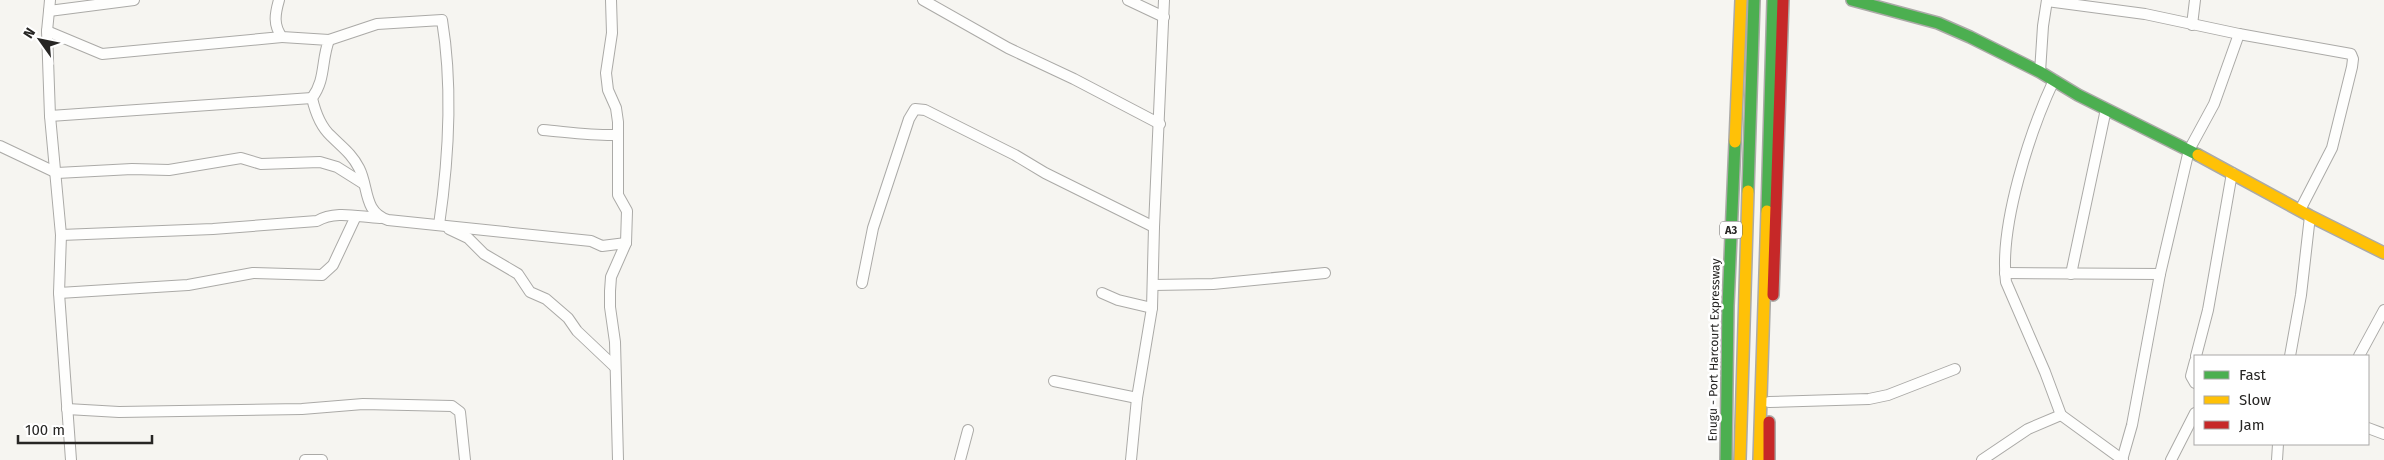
<svg xmlns="http://www.w3.org/2000/svg" width="2384" height="460" font-family="'Fira Sans',sans-serif">
	<style>
		.lines { fill: none; stroke-linecap: round; stroke-linejoin: round }
		.street-casing { stroke: #abaaa7; stroke-width: 12 }
		.fast-casing { stroke: #abaaa7; stroke-width: 14 }
		.slow-casing { stroke: #abaaa7; stroke-width: 14 }
		.jam-casing { stroke: #abaaa7; stroke-width: 14 }
		.street { stroke: #fefefd; stroke-width: 10 }
		.fast { stroke: #4caf50; stroke-width: 11 }
		.slow { stroke: #ffc107; stroke-width: 11 }
		.jam { stroke: #c62828; stroke-width: 11 }
		.labels { text-anchor: middle; stroke-width: 5; stroke-linejoin: round; paint-order: stroke }
		.shield { fill: #fff; stroke: #686766; stroke-width: 1 }
		.shield-label { font-size: 11px; font-weight: bold; fill: #272624 }
		.street-label { font-size: 12px; fill: #272624; stroke: #fff }
	</style>
	<rect width="100%" height="100%" fill="#f6f5f1"/>
	<g class="lines">
		<g class="street-casing">
			<g id="street">
				<polyline points="50,0 49,11 134,0"/>
				<path d="M279 0C275 14 273 25 282 37L329 40C321 61 326 79 312 98 315 111 321 127 331 136 342 147 352 154 359 168 369 187 363 212 388 220L591 241 602 246 626 243"/>
				<polyline points="611,0 612,33 606,73 608,90 616,108 618,122 618,195 627,211 626,243 611,277 610,291 610,307 615,342 618,460"/>
				<polyline points="923,0 1008,48 1074,79 1160,124"/>
				<polyline points="1128,0 1164,17"/>
				<polyline points="2047,1 2145,14 2239,34 2351,54 2353,59 2352,67 2332,148 2300,210"/>
				<polyline points="49,11 47,31 50,116 61,235 59,293 71,460"/>
				<polyline points="2192,25 2195,0"/>
				<polyline points="47,31 102,54 282,37"/>
				<path d="M329 40 377 24 442 20C453 87 449 157 439 225"/>
				<polyline points="2040,72 2043,26 2047,0"/>
				<path d="M2054 80C2030 131 1999 226 2006 282L2045 372 2061 415"/>
				<polyline points="50,116 312,98"/>
				<path d="M543 130C567 132 595 136 618 135"/>
				<polyline points="0,146 57,173 132,169 169,170 241,158 261,164 320,162 337,167 364,184"/>
				<polyline points="449,229 468,238 484,254 518,274 530,292 546,299 568,318 577,331 615,367"/>
				<path d="M61 235 213 229 317 221C335 210 359 217 380 218"/>
				<polyline points="2005,273 2160,274"/>
				<polyline points="2071,274 2106,109"/>
				<polyline points="862,283 873,228 909,119 915,109 925,110 1015,155 1045,173 1154,227"/>
				<polyline points="1153,285 1213,284 1325,273"/>
				<polyline points="59,293 188,285 253,273 322,275 333,265 356,216"/>
				<polyline points="1102,293 1118,300 1152,308"/>
				<polyline points="2196,356 2208,310 2232,173"/>
				<polyline points="2290,356 2301,295 2310,216"/>
				<polyline points="2359,356 2384,310"/>
				<polyline points="2195,361 2191,376 2195,383"/>
				<polyline points="1054,381 1137,398"/>
				<polyline points="1769,402 1869,399 1888,395 1955,369"/>
				<polyline points="67,409 119,412 302,409 363,404 452,406 460,412 465,460"/>
				<polyline points="2061,415 2123,460"/>
				<polyline points="2368,428 2384,434"/>
				<polyline points="305,460 322,460"/>
				<polyline points="960,460 968,430"/>
				<polyline points="1131,460 1137,398 1152,308 1154,227 1164,0"/>
				<polyline points="1982,460 2028,429 2061,415"/>
				<polyline points="2122,460 2132,425 2160,274 2189,150 2214,104 2239,34"/>
				<polyline points="2171,460 2195,413"/>
				<polyline points="2277,460 2278,444"/>
			</g>
		</g>
		<g class="fast-casing">
			<g id="fast">
				<polyline points="1852,0 1938,23 1970,37 2040,72 2078,95 2198,155"/>
				<polyline points="1748,191 1754,0"/>
				<polyline points="1767,211 1773,0"/>
				<polyline points="1726,460 1728,306 1735,142"/>
			</g>
		</g>
		<g class="slow-casing">
			<g id="slow">
				<polyline points="1735,142 1741,0"/>
				<polyline points="2198,155 2310,216 2384,253"/>
				<polyline points="1740,460 1748,191"/>
				<polyline points="1759,460 1767,211"/>
			</g>
		</g>
		<g class="jam-casing">
			<g id="jam">
				<polyline points="1773,295 1783,0"/>
				<polyline points="1769,422 1769,460"/>
			</g>
		</g>
		<use href="#street" class="street"/>
		<use href="#fast" class="fast"/>
		<use href="#slow" class="slow"/>
		<use href="#jam" class="jam"/>
	</g>
	<g class="labels">
		<rect class="shield" x="1720" y="221.5" width="22" height="17" rx="4"/>
		<g class="shield-label">
			<text x="1731" y="234">A3</text>
		</g>
		<g class="street-label">
			<text transform="translate(1714 350) rotate(-89)" y="4">Enugu - Port Harcourt Expressway</text>
		</g>
	</g>
	<rect x="2194" y="355" width="175" height="90" fill="#ffffff" stroke="#a9a8a7"/>
	<rect x="2204" y="371" width="25" height="8" fill="#4caf50" stroke="#a9a8a7"/>
	<text x="2239" y="380" font-size="15" fill="#272624">Fast</text>
	<rect x="2204" y="396" width="25" height="8" fill="#ffc107" stroke="#a9a8a7"/>
	<text x="2239" y="405" font-size="15" fill="#272624">Slow</text>
	<rect x="2204" y="421" width="25" height="8" fill="#c62828" stroke="#a9a8a7"/>
	<text x="2239" y="430" font-size="15" fill="#272624">Jam</text>
	<g transform="translate(40 40) rotate(303)" stroke="#ffffff" stroke-width="4" paint-order="stroke">
	<path d="M0-4L9 19L0 12L-9 19Z" fill="#272624"/>
	<text y="-8" font-size="14" font-weight="bold" text-anchor="middle" fill="#272624">N</text>
	</g>
	<path d="M18 435v8h134v-8" fill="none" stroke="#272624" stroke-width="2.5"/>
	<text x="25" y="435" font-size="15" fill="#272624" stroke="#ffffff" stroke-width="4" paint-order="stroke">100 m</text>
</svg>
